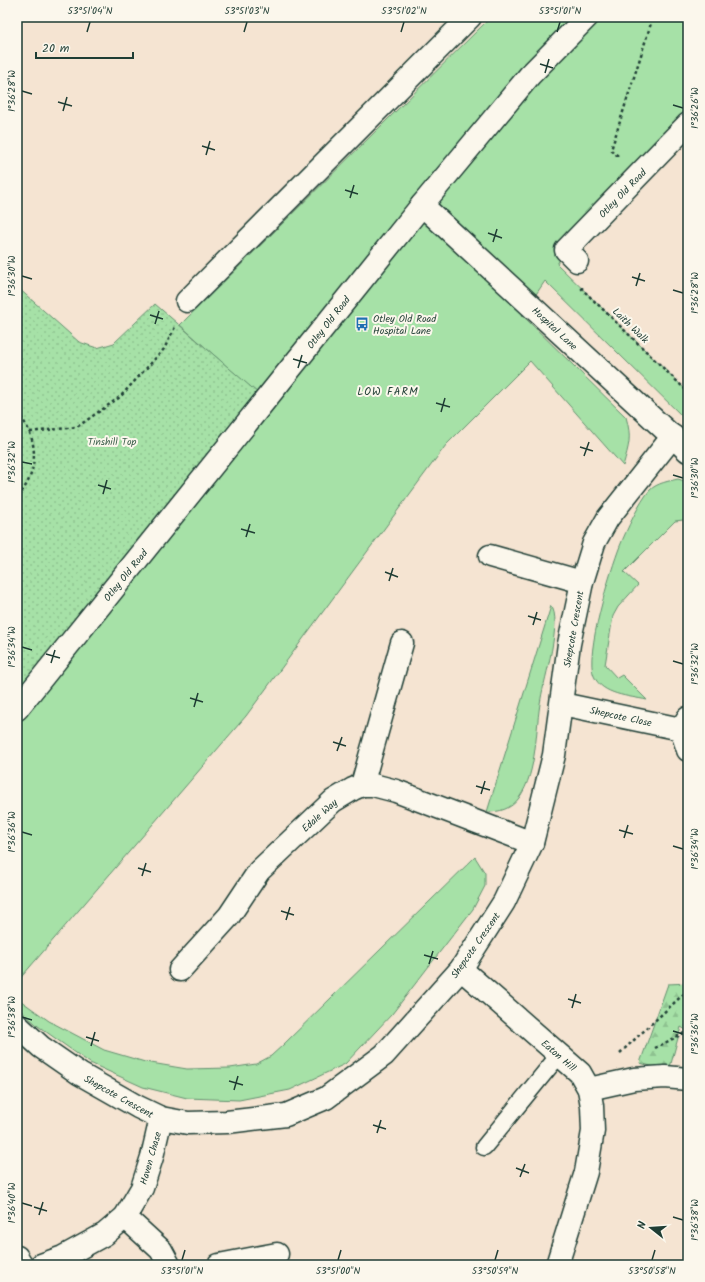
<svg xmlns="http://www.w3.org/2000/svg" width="705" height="1282" font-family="Kalam,sans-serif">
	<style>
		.green { fill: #a6e1a7; stroke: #628f6e }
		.forest { fill: url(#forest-firs); stroke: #628f6e }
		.park { fill: url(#park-dots); stroke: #628f6e }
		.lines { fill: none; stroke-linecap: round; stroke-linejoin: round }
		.service-casing { stroke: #1f3d34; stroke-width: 19 }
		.minor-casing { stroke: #1f3d34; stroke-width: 25 }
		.tertiary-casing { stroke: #1f3d34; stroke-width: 25 }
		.path { stroke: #1f3d34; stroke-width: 2.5; stroke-dasharray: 3 3; stroke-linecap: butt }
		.service { stroke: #fbf7ec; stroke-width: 16 }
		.minor { stroke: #fbf7ec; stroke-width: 22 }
		.tertiary { stroke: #fbf7ec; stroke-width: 22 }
		.ticks { fill: none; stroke: #1f3d34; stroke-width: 1.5 }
		.labels { text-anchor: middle; stroke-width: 4; stroke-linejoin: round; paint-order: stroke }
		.street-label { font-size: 10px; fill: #1f3d34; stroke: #fbf7ec }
		.poi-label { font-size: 10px; fill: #1f3d34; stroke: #fbf7ec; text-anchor: start }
		.park-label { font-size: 10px; fill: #3a5e4b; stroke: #fbf7ec }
		.neighbourhood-label { font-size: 11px; letter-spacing: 1px; fill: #1f3d34; stroke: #fbf7ec }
		.neatline { fill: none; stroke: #1f3d34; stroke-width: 1.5 }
		.ticks-label { font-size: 10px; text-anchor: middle; fill: #1f3d34 }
	</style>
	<defs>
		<pattern id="forest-firs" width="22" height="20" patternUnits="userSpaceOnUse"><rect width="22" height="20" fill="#a6e1a7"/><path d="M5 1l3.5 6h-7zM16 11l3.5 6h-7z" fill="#8ec290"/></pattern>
		<pattern id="park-dots" width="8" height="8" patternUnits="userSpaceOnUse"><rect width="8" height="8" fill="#a6e1a7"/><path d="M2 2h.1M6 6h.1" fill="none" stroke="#8ec290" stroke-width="1.8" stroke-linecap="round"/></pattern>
	</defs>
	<rect width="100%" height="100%" fill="#f5e4d2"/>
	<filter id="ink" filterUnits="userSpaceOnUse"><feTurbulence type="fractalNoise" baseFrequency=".025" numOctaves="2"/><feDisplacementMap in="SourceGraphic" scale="8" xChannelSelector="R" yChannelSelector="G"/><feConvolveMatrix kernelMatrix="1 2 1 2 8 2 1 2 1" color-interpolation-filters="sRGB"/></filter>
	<g filter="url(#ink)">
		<g class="green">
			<path d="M491 17H688V124L566 250 557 264 688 392V422L545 281 522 315 626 417C632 438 629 445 623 466L530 361 446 445 246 716 17 982V709L266 401 180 325Z"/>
			<path d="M678 479 688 482V522L683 520 675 521 624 572 638 585 618 607 613 616 605 665 617 678 622 675 647 700C629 696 602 695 594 676 584 655 611 569 620 546 626 531 640 501 650 490 657 483 669 481 678 479Z"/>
			<path d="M551 606C563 619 544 680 541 698 535 729 538 771 519 798 511 809 500 812 487 812Z"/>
			<polygon points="475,857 485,873 485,886 473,909 392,1014 345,1064 290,1090 239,1100 187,1098 143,1087 90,1063 38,1026 17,1007 17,998 49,1021 104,1050 145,1062 187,1069 230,1068 256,1064 271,1056 283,1045"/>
		</g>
		<polygon class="forest" points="688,983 688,1031 681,1027 669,1071 640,1063 668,984"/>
		<polygon class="park" points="17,287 79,342 97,348 114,343 155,304 266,400 17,709"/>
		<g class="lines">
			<g class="service-casing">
				<polyline id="service" points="484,1147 559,1055"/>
			</g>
			<g class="minor-casing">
				<g id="minor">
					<polyline points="422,205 688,451"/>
					<polyline points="577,261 566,250 688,124"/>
					<polyline points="187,301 470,17"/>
					<polyline points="490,556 582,582"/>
					<polyline points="562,704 681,729"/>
					<polyline points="688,718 681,729 688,750"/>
					<polyline points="362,785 402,643"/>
					<polyline points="461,969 580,1073 589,1089 592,1106 593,1131 586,1172 557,1265"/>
					<polyline points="180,970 229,916 259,871 333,801 353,789 362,785 373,785 396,791 532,843"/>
					<polyline points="17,1025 41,1047 80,1074 138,1107 161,1118 188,1123 227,1122 286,1115 326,1098 384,1055 461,969 504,902 532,843 554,755 569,644 582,582 594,543 608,518 673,436"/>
					<polyline points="589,1089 634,1079 665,1077 688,1079"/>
					<polyline points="125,1217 161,1250 169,1265"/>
					<polyline points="17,1257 22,1265"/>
					<polyline points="41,1265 63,1257 105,1234 125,1217 142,1188 152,1157 161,1118"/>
					<polyline points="219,1265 277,1254"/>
				</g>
			</g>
			<g class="tertiary-casing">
				<polyline id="tertiary" points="17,709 422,205 530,75 587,17"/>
			</g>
			<g class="path">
				<polyline points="618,156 611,150 653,17"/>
				<polyline points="582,287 582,289 688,392"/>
				<path d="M17 412C21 416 23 420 26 425 39 447 36 478 17 497"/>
				<polyline points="30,432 77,427 120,397 164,349 175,327"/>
				<polyline points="655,1048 688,1031"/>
				<polyline points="620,1053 688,990"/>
			</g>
			<use href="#service" class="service"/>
			<use href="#minor" class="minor"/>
			<use href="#tertiary" class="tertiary"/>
		</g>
	</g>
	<path class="ticks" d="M87 32 90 22M244 32 247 22M401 32 404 22M557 32 560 22M540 64 553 68M545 73 549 59M22 91 32 94M58 102 72 106M673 105 683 108M63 111 67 97M202 146 215 150M206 155 210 141M345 190 358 194M350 198 354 185M488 233 502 238M493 242 497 229M22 276 32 279M632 277 645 281M636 286 640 273M673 290 683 293M150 315 163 319M155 324 159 311M293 359 307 363M298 368 302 355M436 403 450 407M441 412 445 398M580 447 593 451M584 456 589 442M22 462 32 464M673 475 683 478M98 485 111 489M103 494 107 480M241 529 255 533M246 537 250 524M385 572 398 577M389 581 393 568M528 616 541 620M533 625 537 612M22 647 32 650M46 654 60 658M673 661 683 664M51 663 55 650M190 698 203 702M194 707 198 693M333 742 346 746M337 751 342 737M476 786 490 790M481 794 485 781M619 830 633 834M22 832 32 835M624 838 628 825M673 846 683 849M138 868 151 872M142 876 146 863M281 911 294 915M286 920 290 907M424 955 438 959M429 964 433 951M568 999 581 1003M572 1008 576 994M22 1017 32 1020M673 1031 683 1034M86 1037 99 1041M91 1046 95 1032M229 1081 243 1085M234 1090 238 1076M373 1125 386 1129M377 1133 381 1120M516 1168 529 1173M520 1177 525 1164M22 1203 32 1206M34 1207 47 1211M39 1215 43 1202M673 1217 683 1220M182 1260 185 1250M338 1260 341 1250M495 1260 498 1250M652 1260 655 1250"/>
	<defs>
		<g id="bus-bare" transform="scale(1.08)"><path d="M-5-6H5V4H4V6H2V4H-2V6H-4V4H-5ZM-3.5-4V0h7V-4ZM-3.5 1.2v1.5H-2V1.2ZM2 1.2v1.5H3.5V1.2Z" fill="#1f6fb2" stroke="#fbf7ec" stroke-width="2.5" paint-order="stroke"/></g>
	</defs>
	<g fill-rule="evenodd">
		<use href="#bus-bare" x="362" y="324"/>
	</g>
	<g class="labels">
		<g class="street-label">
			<text transform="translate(622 193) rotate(-46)" y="4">Otley Old Road</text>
			<text transform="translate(328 322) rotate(-52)" y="4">Otley Old Road</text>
			<text transform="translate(631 325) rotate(44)" y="4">Laith Walk</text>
			<text transform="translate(555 328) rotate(43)" y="4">Hospital Lane</text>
			<text transform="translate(125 575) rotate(-51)" y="4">Otley Old Road</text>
			<text transform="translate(573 629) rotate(-80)" y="4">Shepcote Crescent</text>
			<text transform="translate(621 716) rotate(12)" y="4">Shepcote Close</text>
			<text transform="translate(319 815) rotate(-42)" y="4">Edale Way</text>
			<text transform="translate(475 945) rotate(-55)" y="4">Shepcote Crescent</text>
			<text transform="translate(559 1055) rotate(41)" y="4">Eaton Hill</text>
			<text transform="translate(119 1096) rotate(29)" y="4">Shepcote Crescent</text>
			<text transform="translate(150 1158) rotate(-74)" y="4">Haven Chase</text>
		</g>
		<g class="poi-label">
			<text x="373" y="322">Otley Old Road<tspan x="373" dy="12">Hospital Lane</tspan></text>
		</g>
		<g class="park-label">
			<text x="112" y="445">Tinshill Top</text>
		</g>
		<g class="neighbourhood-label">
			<text x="388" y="395">LOW FARM</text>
		</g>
	</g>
	<rect width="705" height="1282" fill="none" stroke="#fbf7ec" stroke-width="44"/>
	<g transform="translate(651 1228) rotate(287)" stroke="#fbf7ec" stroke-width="3" paint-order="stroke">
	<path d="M0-3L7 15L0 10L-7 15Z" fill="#1f3d34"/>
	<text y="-6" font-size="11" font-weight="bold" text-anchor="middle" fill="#1f3d34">N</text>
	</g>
	<path d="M36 52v6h97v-6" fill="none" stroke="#1f3d34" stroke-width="2"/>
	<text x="42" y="52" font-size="12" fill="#1f3d34" stroke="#fbf7ec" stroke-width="3" paint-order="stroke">20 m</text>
	<rect x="22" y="22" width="661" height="1238" class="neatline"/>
	<g class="ticks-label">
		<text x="90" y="14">53°51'04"N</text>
		<text x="247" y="14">53°51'03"N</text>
		<text x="404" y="14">53°51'02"N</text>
		<text x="560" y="14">53°51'01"N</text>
		<text transform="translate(11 91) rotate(-90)" y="4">1°36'28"W</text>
		<text transform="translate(694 108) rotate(-90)" y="4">1°36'26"W</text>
		<text transform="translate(11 276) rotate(-90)" y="4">1°36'30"W</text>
		<text transform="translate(694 293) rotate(-90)" y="4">1°36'28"W</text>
		<text transform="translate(11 462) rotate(-90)" y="4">1°36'32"W</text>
		<text transform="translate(694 478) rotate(-90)" y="4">1°36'30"W</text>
		<text transform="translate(11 647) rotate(-90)" y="4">1°36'34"W</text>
		<text transform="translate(694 664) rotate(-90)" y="4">1°36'32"W</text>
		<text transform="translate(11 832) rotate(-90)" y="4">1°36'36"W</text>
		<text transform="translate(694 849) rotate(-90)" y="4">1°36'34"W</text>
		<text transform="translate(11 1017) rotate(-90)" y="4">1°36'38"W</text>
		<text transform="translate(694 1034) rotate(-90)" y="4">1°36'36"W</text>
		<text transform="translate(11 1203) rotate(-90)" y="4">1°36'40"W</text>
		<text transform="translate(694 1220) rotate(-90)" y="4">1°36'38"W</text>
		<text x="182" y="1274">53°51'01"N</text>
		<text x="338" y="1274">53°51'00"N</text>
		<text x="495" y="1274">53°50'59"N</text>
		<text x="652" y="1274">53°50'58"N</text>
	</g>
</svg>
